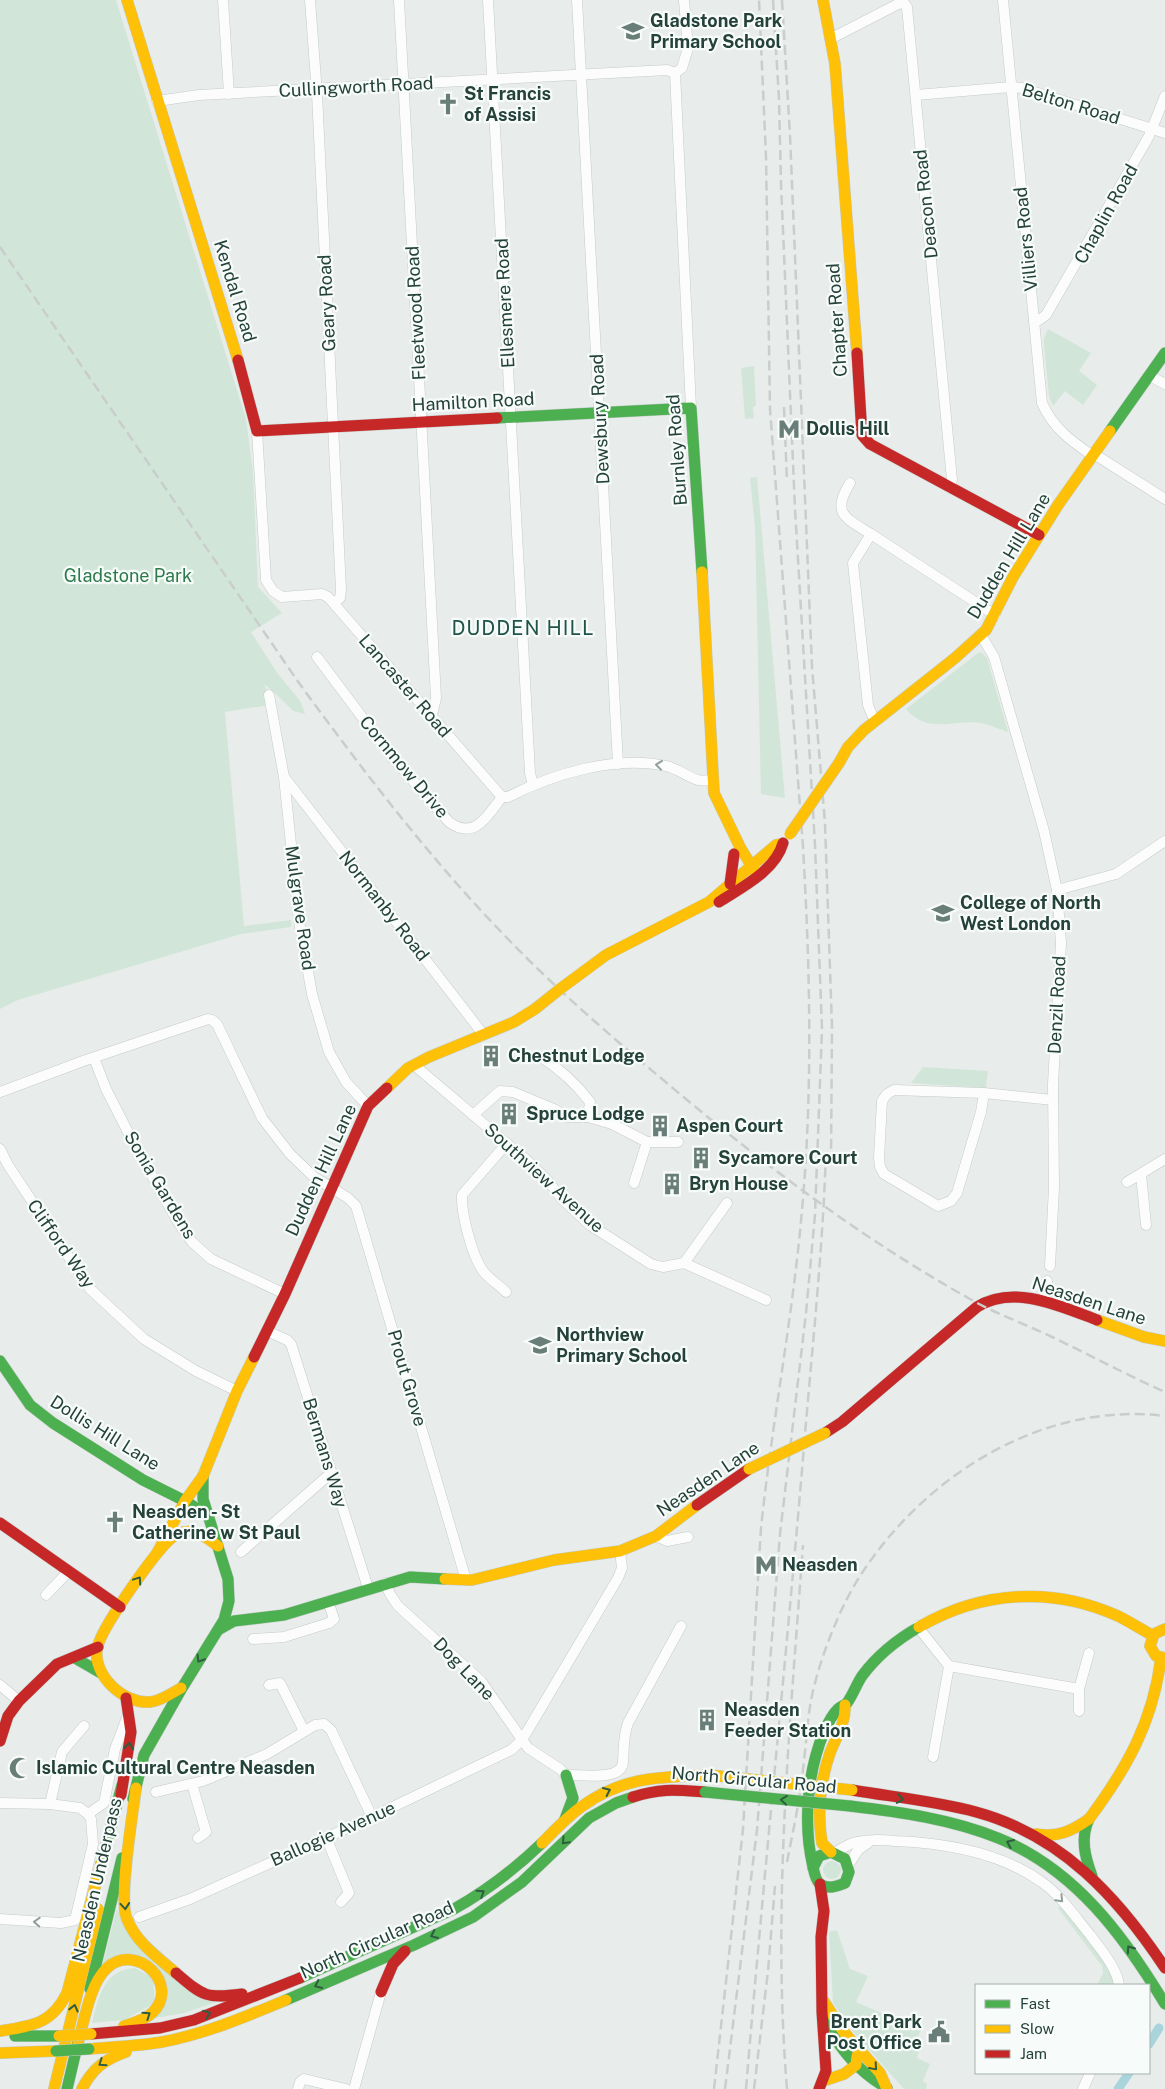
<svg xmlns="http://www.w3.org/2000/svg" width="1165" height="2089" font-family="'Public Sans',sans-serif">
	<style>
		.green { fill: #d1e6d8 }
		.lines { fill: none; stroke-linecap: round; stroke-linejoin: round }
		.canal { stroke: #a9d4db; stroke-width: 9 }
		.street-casing { stroke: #c5cac8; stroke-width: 11 }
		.fast-casing { stroke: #c3cbc8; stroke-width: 12 }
		.slow-casing { stroke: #c3cbc8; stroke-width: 12 }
		.jam-casing { stroke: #c3cbc8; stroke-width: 12 }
		.street { stroke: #fcfcfc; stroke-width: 10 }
		.fast { stroke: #4caf50; stroke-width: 11 }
		.slow { stroke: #ffc107; stroke-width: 11 }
		.jam { stroke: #c62828; stroke-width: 11 }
		.rail { stroke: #c9cdcc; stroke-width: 2.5; stroke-dasharray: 10 5; stroke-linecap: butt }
		.fast-bridge-casing { stroke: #c3cbc8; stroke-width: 12; stroke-linecap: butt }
		.slow-bridge-casing { stroke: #c3cbc8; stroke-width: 12; stroke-linecap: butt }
		.fast-bridge { stroke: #4caf50; stroke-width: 11 }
		.slow-bridge { stroke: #ffc107; stroke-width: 11 }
		.oneway { stroke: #909f9b }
		.oneway2 { stroke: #2e5d40 }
		.labels { text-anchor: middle; stroke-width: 4.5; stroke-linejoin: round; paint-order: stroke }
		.poi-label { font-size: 18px; font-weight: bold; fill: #24423a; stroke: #f7fbf9; text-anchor: start }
		.street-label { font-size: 18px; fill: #24423a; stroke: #f7fbf9 }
		.park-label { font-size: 18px; fill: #2d7a4b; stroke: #f7fbf9 }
		.quarter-label { font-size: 20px; letter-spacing: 1px; fill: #1f5548; stroke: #f7fbf9 }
	</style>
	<rect width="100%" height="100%" fill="#e8edeb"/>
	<g class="green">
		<polygon points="0,0 116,0 246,419 253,472 258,587 282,613 251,632 278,674 301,702 305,714 293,711 274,692 264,684 269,696 269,705 225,712 244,926 291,920 291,927 241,934 18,1000 0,1009"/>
		<polygon points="1048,329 1091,353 1079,371 1097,385 1083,405 1065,391 1053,406 1049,396 1044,345 1044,338"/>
		<polygon points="754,366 756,406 753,407 754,418 745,419 741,368"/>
		<polygon points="757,477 785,798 761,794 755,527 750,478"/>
		<path d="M981 652 987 658 1008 732C999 729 990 725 981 723 953 719 928 735 906 709L978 653Z"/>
		<polygon points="923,1067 988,1071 986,1088 911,1083"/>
		<circle cx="832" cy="1870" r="9"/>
		<path d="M1061 1905C1080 1929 1107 1955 1115 1985H1097L1103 1973 1102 1966 1058 1908Z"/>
		<polygon points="117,1908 120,1915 217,2002 184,2013 156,2018 156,1964 102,1967"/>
		<polygon points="837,1930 850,1969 868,1976 856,2002 921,2030 914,2045 920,2048 917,2058 930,2064 923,2081 927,2084 926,2089 904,2089 851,2029 833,2003 829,1932"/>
		<path d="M135 1968 153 1978 155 2003 124 2020 92 2023C98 1998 104 1969 135 1968Z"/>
	</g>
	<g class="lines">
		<g class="canal">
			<polyline points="1149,2044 1159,2028"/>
			<polyline points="1118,2089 1129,2073"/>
		</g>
		<g class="street-casing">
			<g id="street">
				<polyline points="223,0 229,94"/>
				<polyline points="310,0 317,94 341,590 340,598 334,603"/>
				<polyline points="399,0 436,698 433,711 429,714"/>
				<polyline points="488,0 530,773 533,785"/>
				<polyline points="577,0 618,764"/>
				<path d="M1003 0 1042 403C1053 428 1071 441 1093 456"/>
				<polyline points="830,39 898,4 904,3 907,7 952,480 950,488"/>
				<polyline points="675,73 691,408"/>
				<polyline points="675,73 682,68 688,48 684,0"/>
				<polyline points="916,95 1011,87 1022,88 1165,133"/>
				<polyline points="157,101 199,95 667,70 675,73"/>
				<polyline points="1034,321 1039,320 1046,315 1149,136 1165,96"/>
				<polyline points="1150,376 1165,384"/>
				<path d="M257 431 266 580 273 591 282 597 322 594 328 597 502 797H508C553 774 615 755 666 766 677 768 687 777 698 780 702 781 708 780 713 780"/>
				<polyline points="1094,454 1165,499"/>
				<path d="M850 483C831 513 845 518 871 534"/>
				<polyline points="981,635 994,657 1044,831 1057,890 1061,943 1053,1084 1054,1187 1050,1266"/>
				<path d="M317 657 392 757 449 822C475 841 488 815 502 797"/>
				<polyline points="269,695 284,777 299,921 312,994 329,1052 346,1082 368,1106"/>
				<polyline points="876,720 872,715 868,705 853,563 871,534 995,615"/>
				<polyline points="285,778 483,1034"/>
				<polyline points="1057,890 1116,874 1165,841"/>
				<path d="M541 1057C560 1069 577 1085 590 1102L588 1117"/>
				<polyline points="94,1058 106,1089 133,1142 178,1222 192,1242 211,1259 285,1294"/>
				<polyline points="414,1065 530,1163 549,1182 562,1199 590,1225 651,1264 663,1267 684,1263 766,1300"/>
				<polyline points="0,1092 86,1060 208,1019 212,1020 217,1024 262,1118 290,1154 314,1177 348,1198 356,1206 466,1580"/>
				<polyline points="984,1093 981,1112 957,1193 951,1201 938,1206 884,1174 880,1167 879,1158 882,1101 887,1094 894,1090 984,1093 1053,1100"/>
				<polyline points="473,1115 500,1091 513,1092 554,1109 566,1117 588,1117 612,1124 647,1142 678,1142"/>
				<polyline points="0,1149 8,1165 90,1289 144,1339 196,1371 237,1391"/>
				<polyline points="1141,1174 1146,1225"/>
				<polyline points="1127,1182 1165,1159"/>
				<polyline points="634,1183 647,1142"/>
				<polyline points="684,1263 727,1203"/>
				<path d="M506 1292C499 1285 489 1279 483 1271 472 1256 461 1213 462 1195L507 1143"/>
				<polyline points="1044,1301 1047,1281"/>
				<polyline points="267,1331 287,1340 291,1344 368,1588"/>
				<polyline points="656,1536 667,1541 688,1537"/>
				<polyline points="241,1552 331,1473"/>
				<path d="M385 1583 390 1594 398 1606 481 1681 528 1748 560 1769 566 1775C579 1774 622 1782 623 1762 624 1748 623 1736 628 1723L681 1626"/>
				<polyline points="46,1595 69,1571"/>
				<polyline points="917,1626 949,1666 1079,1689 1089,1653"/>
				<polyline points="253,1639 284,1637 329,1623 334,1619 328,1601"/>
				<polyline points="0,1685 19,1701"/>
				<polyline points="269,1685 280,1683 304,1731"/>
				<polyline points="1079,1711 1079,1689"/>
				<polyline points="933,1757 949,1666"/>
				<polyline points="192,1784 206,1832 198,1838"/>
				<polyline points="156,1792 203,1781 267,1754 315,1725 324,1724 331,1730 372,1817"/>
				<polyline points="0,1803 50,1804 80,1808 88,1814 91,1819 93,1844 75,1920 61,1923 0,1919"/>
				<polyline points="50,1804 62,1752 84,1726"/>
				<polyline points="88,1814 104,1803 115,1749 128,1715"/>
				<polyline points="326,1837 349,1893 341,1902"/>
				<path d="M836 1852C841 1849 847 1845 853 1843 866 1839 881 1840 895 1841 945 1843 1001 1852 1043 1883 1062 1897 1076 1918 1091 1936 1101 1950 1117 1968 1119 1985"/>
				<polyline points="849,1864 858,1850 868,1843"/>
				<polyline points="139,1917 190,1899 372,1817 511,1750 522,1740 618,1578 622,1568 620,1551"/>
				<polyline points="298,2089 300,2082 304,2079 346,2089"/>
				<polyline points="354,2089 381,1992"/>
				<polyline points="1083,2089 1090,2073"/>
			</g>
		</g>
		<g class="fast-casing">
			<g id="fast">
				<polyline points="497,418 691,408 702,572"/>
				<polyline points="1110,431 1165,353"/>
				<polyline points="0,1361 30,1405 53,1423 143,1480 185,1501 207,1515"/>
				<polyline points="218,1630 234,1621 284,1615 410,1577 445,1579"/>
				<polyline points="75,1658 101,1673"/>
				<polyline points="133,1799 144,1755 182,1688 224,1620 229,1601 228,1579 203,1499 203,1476"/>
				<path d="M850 1806C900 1812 951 1819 998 1838 1075 1869 1124 1936 1165 2004"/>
				<polyline points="565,1819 573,1798 566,1775"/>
				<path d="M1089 1819C1080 1838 1085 1857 1092 1876"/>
				<polyline points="101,1864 122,1785"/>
				<path d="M813 1868 819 1856 831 1852 845 1859 849 1872 845 1883C837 1886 828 1890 820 1884 816 1881 814 1872 813 1867 803 1825 807 1772 824 1732 827 1725 832 1715 838 1709 841 1706 844 1706 847 1703 853 1695 856 1685 862 1676 876 1657 898 1639 919 1627"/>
				<path d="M300 1978 454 1909C486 1891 515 1869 542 1843"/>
				<polyline points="90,1989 122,1858"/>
				<polyline points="286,2000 414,1945 473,1917 522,1882 589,1818 616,1803 633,1797"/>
				<path d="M825 2020C839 2049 859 2072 887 2088"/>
				<polyline points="15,2036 59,2036"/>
				<polyline points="67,2089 79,2038"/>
			</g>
		</g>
		<g class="slow-casing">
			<g id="slow">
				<polyline points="127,0 238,360"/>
				<polyline points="823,0 835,64 857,353"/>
				<polyline points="702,572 714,793 740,847 757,875"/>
				<polyline points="839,763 848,747 864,730 955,658 986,630 1013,577 1058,505 1110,431"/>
				<polyline points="560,989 606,955 709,902 776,845 782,844"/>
				<polyline points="387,1088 408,1068 429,1057 514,1022 535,1009"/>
				<polyline points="1097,1320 1144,1337 1165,1341"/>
				<polyline points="157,1553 185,1501 203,1476 237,1391 254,1357"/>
				<polyline points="445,1579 472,1580 554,1560 620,1551 656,1536 697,1505"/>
				<path d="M919 1627C981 1591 1052 1586 1118 1616 1130 1622 1141 1629 1152 1635"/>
				<polyline points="1165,1629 1154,1634 1150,1646 1156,1656 1165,1658"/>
				<path d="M181 1688C172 1693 161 1701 150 1702 124 1704 93 1676 97 1649 100 1629 152 1557 168 1541 172 1537 178 1533 184 1532 198 1529 208 1539 218 1546"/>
				<path d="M136 1788C133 1813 118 1900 127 1919 136 1942 157 1957 176 1973"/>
				<path d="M1089 1819C1127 1768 1153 1722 1161 1658"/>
				<path d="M1036 1834C1057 1838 1072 1831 1089 1819"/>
				<path d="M542 1843C554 1831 567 1817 581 1807 623 1776 660 1777 709 1775"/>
				<path d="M831 1852 822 1843C817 1814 820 1781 830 1753 836 1737 846 1723 845 1705"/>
				<polyline points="823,2000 843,2031 880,2073 887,2089"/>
				<path d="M0 2031C32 2026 52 2024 67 1993L101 1864"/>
				<path d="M78 2043C84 2022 90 1983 107 1968 136 1941 182 1985 152 2013 145 2020 133 2023 124 2026"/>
				<path d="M89 2049C113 2047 138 2046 162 2042 205 2034 245 2017 286 2000"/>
				<polyline points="0,2053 56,2051"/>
				<polyline points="823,2081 844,2074 856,2065 857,2056"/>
				<polyline points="54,2089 98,1909"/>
				<path d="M82 2089C92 2069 105 2059 126 2052"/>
			</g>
		</g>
		<g class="jam-casing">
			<g id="jam">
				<polyline points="857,353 862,435 870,444 1039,535"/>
				<polyline points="238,360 257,431 497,418"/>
				<polyline points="730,884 734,854"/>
				<path d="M719 902C742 887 775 871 783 843"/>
				<polyline points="254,1357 285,1294 368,1106 387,1088"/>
				<path d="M825 1433 842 1422 977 1307C1014 1284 1060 1306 1097 1320"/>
				<polyline points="697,1505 749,1469"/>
				<polyline points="0,1523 120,1607"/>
				<polyline points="0,1741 8,1716 19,1701 57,1664 98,1647"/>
				<path d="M852 1790C893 1797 936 1801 976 1812 1061 1835 1118 1897 1165 1968"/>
				<polyline points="121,1795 131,1732 126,1698"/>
				<path d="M633 1797C661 1788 676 1790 705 1792"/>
				<path d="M176 1973C203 1996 206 1999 242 1994"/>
				<polyline points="381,1992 393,1964 405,1951"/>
				<polyline points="91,2034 160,2028 194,2020 300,1978"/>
				<polyline points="819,2089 826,2071 822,2012 821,1937 824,1911 820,1884"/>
			</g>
		</g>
		<use href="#street" class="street"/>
		<use href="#fast" class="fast"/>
		<use href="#slow" class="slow"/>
		<use href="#jam" class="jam"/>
		<g class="rail">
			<polyline points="782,0 790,135 812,667 825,823 832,1027 831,1159"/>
			<path d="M0 247 299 683C364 772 431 860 508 939 558 991 613 1038 668 1084 763 1164 861 1238 970 1299 996 1314 1025 1324 1052 1337 1090 1355 1127 1375 1165 1392"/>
			<polyline points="784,407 787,482"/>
			<path d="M787 1862C793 1831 800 1800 803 1769 807 1740 807 1712 815 1683 824 1648 842 1603 862 1573 927 1474 1044 1401 1165 1416"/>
			<path d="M714 2089 743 1829 761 1528C772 1422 793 1316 802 1210 813 1089 810 968 803 847L770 409 766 156 759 0"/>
			<polyline points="725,2089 757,1830 780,1534 806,1313 815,1215 822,1029 815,845 795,509 781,184 779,99 773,0"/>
			<path d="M746 2089C764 1871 787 1653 805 1434 813 1340 823 1246 826 1151"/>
			<polyline points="754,2089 768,1971 775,1886"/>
			<path d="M787 2089C772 1907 790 1726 803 1545"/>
		</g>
		<g class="fast-bridge-casing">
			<g id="fast-bridge">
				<polyline points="705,1792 850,1806"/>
				<polyline points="56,2051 89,2049"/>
			</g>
		</g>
		<g class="slow-bridge-casing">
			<g id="slow-bridge">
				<polyline points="790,834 839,763"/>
				<polyline points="535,1009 560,989"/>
				<polyline points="749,1469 825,1433"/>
				<polyline points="709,1775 852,1790"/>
				<polyline points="59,2036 91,2034"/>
			</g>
		</g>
		<use href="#fast-bridge" class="fast-bridge"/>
		<use href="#slow-bridge" class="slow-bridge"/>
	</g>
	<defs><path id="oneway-chevron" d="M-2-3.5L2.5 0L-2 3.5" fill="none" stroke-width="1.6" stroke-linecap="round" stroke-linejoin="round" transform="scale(1.25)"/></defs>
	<g class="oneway">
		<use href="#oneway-chevron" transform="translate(659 765) rotate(-173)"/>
		<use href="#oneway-chevron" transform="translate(1060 1899) rotate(46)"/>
		<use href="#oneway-chevron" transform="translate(37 1922) rotate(-177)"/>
	</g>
	<g class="oneway2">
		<use href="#oneway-chevron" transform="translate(138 1580) rotate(-56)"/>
		<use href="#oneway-chevron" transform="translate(200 1659) rotate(122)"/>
		<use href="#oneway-chevron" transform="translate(129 1746) rotate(-81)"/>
		<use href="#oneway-chevron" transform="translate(607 1791) rotate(-25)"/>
		<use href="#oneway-chevron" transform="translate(900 1799) rotate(10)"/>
		<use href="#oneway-chevron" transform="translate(784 1800) rotate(-174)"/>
		<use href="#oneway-chevron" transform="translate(565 1841) rotate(134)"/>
		<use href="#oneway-chevron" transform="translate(1010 1843) rotate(-157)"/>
		<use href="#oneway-chevron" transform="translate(481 1893) rotate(-33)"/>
		<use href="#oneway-chevron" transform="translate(125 1906) rotate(85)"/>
		<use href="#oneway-chevron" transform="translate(434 1935) rotate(155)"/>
		<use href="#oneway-chevron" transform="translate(1130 1949) rotate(-125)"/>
		<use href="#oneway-chevron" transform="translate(318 1985) rotate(155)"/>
		<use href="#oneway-chevron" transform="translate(74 2008) rotate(-76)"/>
		<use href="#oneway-chevron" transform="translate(207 2014) rotate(-22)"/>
		<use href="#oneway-chevron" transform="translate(147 2015) rotate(-34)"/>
		<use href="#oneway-chevron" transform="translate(102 2063) rotate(146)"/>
		<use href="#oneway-chevron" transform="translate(874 2067) rotate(49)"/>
	</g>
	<defs>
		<g id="school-bare" transform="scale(1.725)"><path d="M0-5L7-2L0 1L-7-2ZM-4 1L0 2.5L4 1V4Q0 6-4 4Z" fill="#697e78" stroke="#f7fbf9" stroke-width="2.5" paint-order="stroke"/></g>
		<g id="church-bare" transform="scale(1.725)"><path d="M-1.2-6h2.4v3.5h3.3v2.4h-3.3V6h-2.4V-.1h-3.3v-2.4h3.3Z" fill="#697e78" stroke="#f7fbf9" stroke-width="2.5" paint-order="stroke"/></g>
		<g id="metro-bare" transform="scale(1.725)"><path d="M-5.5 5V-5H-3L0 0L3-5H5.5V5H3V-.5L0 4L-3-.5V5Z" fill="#697e78" stroke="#f7fbf9" stroke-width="2.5" paint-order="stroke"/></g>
		<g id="university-bare" transform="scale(1.725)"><path d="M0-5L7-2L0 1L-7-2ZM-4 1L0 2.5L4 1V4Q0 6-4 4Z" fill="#697e78" stroke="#f7fbf9" stroke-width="2.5" paint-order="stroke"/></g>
		<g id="building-bare" transform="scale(1.725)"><path d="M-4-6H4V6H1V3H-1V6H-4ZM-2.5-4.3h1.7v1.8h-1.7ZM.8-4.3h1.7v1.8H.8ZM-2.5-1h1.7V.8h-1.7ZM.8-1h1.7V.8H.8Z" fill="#697e78" stroke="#f7fbf9" stroke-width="2.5" paint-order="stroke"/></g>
		<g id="mosque-bare" transform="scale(1.725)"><path d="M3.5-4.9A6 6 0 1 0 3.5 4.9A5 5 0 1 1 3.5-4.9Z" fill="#697e78" stroke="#f7fbf9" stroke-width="2.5" paint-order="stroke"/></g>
		<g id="civic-bare" transform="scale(1.725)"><path d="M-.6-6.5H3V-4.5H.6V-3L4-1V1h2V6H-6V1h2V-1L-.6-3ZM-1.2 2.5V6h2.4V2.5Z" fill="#697e78" stroke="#f7fbf9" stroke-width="2.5" paint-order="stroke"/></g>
	</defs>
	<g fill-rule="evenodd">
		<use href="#school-bare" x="633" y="31"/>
		<use href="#church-bare" x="448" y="104"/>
		<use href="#metro-bare" x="789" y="429"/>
		<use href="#university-bare" x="943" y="913"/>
		<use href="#building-bare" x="491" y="1056"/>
		<use href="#building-bare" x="509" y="1114"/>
		<use href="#building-bare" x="660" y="1126"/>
		<use href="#building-bare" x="701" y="1158"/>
		<use href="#building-bare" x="672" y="1184"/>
		<use href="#school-bare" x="540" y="1345"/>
		<use href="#church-bare" x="115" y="1522"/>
		<use href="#metro-bare" x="766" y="1565"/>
		<use href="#building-bare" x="707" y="1720"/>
		<use href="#mosque-bare" x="20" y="1768"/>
		<use href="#civic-bare" x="939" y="2032"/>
	</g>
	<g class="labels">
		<g class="poi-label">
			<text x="650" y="27">Gladstone Park<tspan x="650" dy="21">Primary School</tspan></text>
			<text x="464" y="100">St Francis<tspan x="464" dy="21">of Assisi</tspan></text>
			<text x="806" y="435">Dollis Hill</text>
			<text x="960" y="909">College of North<tspan x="960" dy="21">West London</tspan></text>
			<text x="508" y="1062">Chestnut Lodge</text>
			<text x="526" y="1120">Spruce Lodge</text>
			<text x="676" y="1132">Aspen Court</text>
			<text x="718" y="1164">Sycamore Court</text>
			<text x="689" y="1190">Bryn House</text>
			<text x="556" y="1341">Northview<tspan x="556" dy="21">Primary School</tspan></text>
			<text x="132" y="1518">Neasden - St<tspan x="132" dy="21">Catherine w St Paul</tspan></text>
			<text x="782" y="1571">Neasden</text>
			<text x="724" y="1716">Neasden<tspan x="724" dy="21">Feeder Station</tspan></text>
			<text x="36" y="1774">Islamic Cultural Centre Neasden</text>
			<text x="922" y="2028" text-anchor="end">Brent Park<tspan x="922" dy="21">Post Office</tspan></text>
		</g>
		<g class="street-label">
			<text transform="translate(356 87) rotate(-3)" y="6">Cullingworth Road</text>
			<text transform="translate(1071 104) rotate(17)" y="6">Belton Road</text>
			<text transform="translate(926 204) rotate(-96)" y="6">Deacon Road</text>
			<text transform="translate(1106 214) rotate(-61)" y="6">Chaplin Road</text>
			<text transform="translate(1026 239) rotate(-96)" y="6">Villiers Road</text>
			<text transform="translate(235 291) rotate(73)" y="6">Kendal Road</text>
			<text transform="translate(327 303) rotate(-93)" y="6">Geary Road</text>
			<text transform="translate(505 303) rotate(-93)" y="6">Ellesmere Road</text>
			<text transform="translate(416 313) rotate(-93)" y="6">Fleetwood Road</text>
			<text transform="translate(837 320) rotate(-94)" y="6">Chapter Road</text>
			<text transform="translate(473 402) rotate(-3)" y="6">Hamilton Road</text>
			<text transform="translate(600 419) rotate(-93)" y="6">Dewsbury Road</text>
			<text transform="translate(677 450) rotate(-94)" y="6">Burnley Road</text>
			<text transform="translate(1009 556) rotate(-59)" y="6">Dudden Hill Lane</text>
			<text transform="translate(405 686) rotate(49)" y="6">Lancaster Road</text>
			<text transform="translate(404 767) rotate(50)" y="6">Cornmow Drive</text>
			<text transform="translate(384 906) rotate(52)" y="6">Normanby Road</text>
			<text transform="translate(300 908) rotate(82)" y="6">Mulgrave Road</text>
			<text transform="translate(1057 1005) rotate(-87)" y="6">Denzil Road</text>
			<text transform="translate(321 1170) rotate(-65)" y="6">Dudden Hill Lane</text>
			<text transform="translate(544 1178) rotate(42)" y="6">Southview Avenue</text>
			<text transform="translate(160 1185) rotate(59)" y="6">Sonia Gardens</text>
			<text transform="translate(61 1244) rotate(55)" y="6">Clifford Way</text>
			<text transform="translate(1089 1301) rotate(18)" y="6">Neasden Lane</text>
			<text transform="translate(407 1378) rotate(74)" y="6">Prout Grove</text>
			<text transform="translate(105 1433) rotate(32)" y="6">Dollis Hill Lane</text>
			<text transform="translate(325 1453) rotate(73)" y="6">Bermans Way</text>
			<text transform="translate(708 1479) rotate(-34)" y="6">Neasden Lane</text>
			<text transform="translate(464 1669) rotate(46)" y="6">Dog Lane</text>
			<text transform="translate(754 1780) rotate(5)" y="6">North Circular Road</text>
			<text transform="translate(333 1834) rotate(-24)" y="6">Ballogie Avenue</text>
			<text transform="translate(97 1880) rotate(-77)" y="6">Neasden Underpass</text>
			<text transform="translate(377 1940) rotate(-24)" y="6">North Circular Road</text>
		</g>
		<g class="park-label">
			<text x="128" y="582">Gladstone Park</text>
		</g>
		<g class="quarter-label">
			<text x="523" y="635">DUDDEN HILL</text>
		</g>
	</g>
	<rect x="975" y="1984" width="175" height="90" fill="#f7fbf9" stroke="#a3b1ad"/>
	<rect x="985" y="2000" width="25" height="8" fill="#4caf50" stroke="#a3b1ad"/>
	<text x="1020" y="2009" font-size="15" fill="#24423a">Fast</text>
	<rect x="985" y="2025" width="25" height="8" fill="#ffc107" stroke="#a3b1ad"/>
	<text x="1020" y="2034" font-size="15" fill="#24423a">Slow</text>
	<rect x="985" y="2050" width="25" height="8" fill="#c62828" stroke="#a3b1ad"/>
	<text x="1020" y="2059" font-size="15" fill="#24423a">Jam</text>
</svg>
